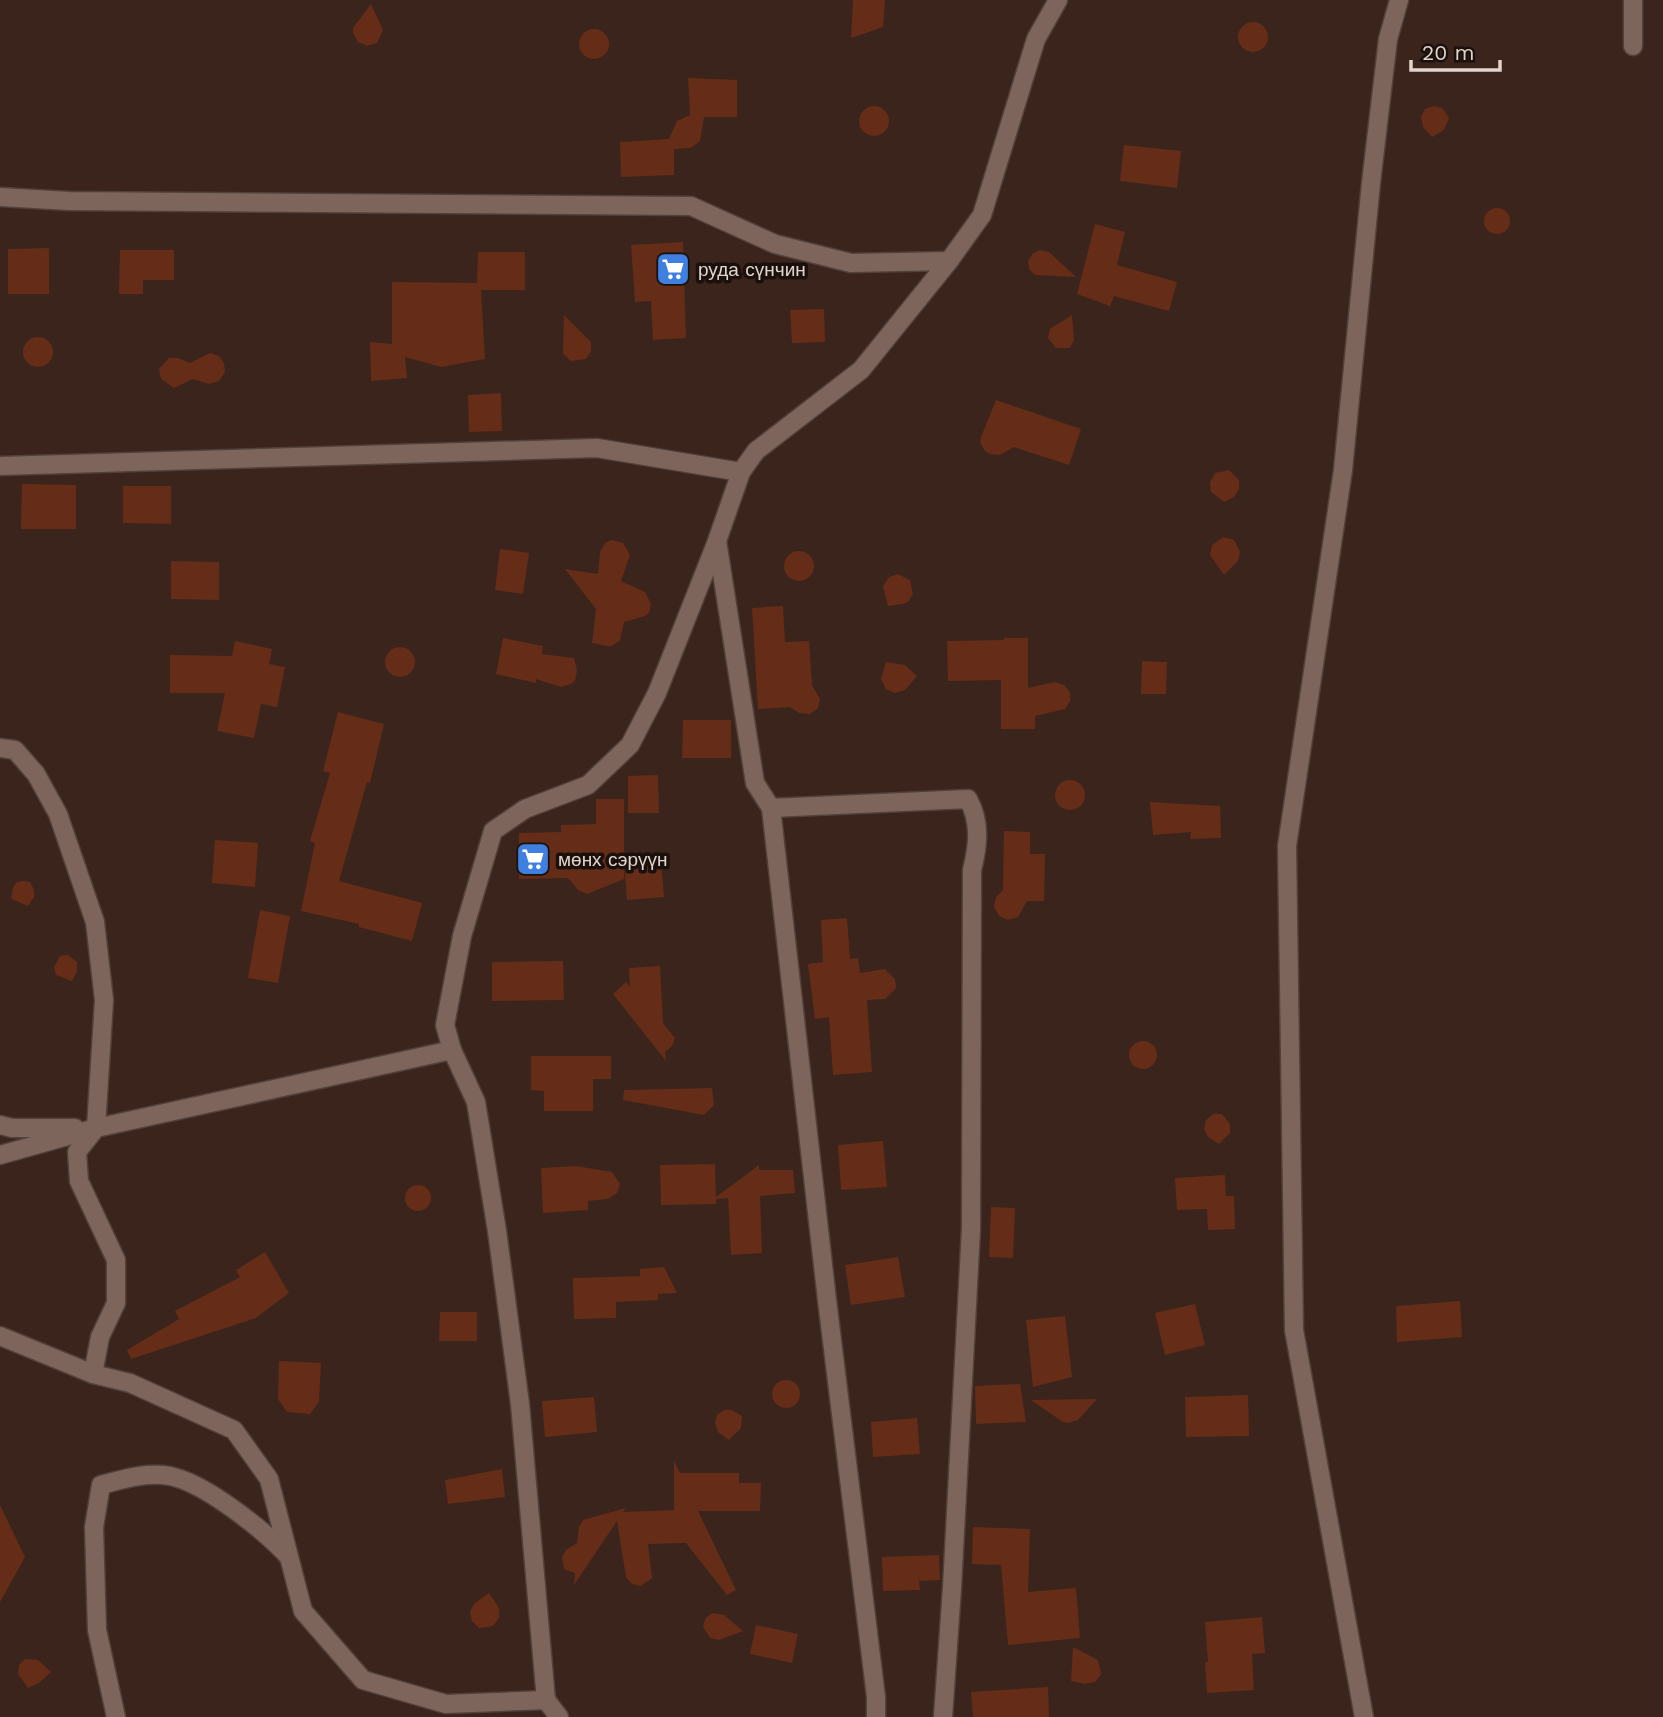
<svg xmlns="http://www.w3.org/2000/svg" width="1663" height="1717" font-family="'Work Sans',sans-serif">
	<style>
		.building { fill: #652d17 }
		.lines { fill: none; stroke-linecap: round; stroke-linejoin: round }
		.street-casing { stroke: #52403a; stroke-width: 21 }
		.street { stroke: #7e655b; stroke-width: 18 }
		.labels { text-anchor: middle; stroke-width: 7; stroke-linejoin: round; paint-order: stroke }
		.poi-label { font-size: 19px; fill: #e2d3cd; stroke: #1a100c; text-anchor: start }
	</style>
	<rect width="100%" height="100%" fill="#3a241c"/>
	<g class="building">
		<polygon points="853,0 885,0 883,27 851,38"/>
		<polygon points="371,4 383,30 377,43 367,46 358,42 353,33 353,28"/>
		<circle cx="1253" cy="37" r="15"/>
		<circle cx="594" cy="44" r="15"/>
		<polygon points="688,78 737,80 737,117 704,117 700,141 691,148 674,149 674,175 621,177 620,142 669,139 677,121 690,115"/>
		<circle cx="874" cy="121" r="15"/>
		<polygon points="1434,106 1442,108 1449,118 1444,130 1432,137 1423,127 1421,117 1425,109"/>
		<polygon points="1124,145 1181,151 1177,188 1120,181"/>
		<circle cx="1497" cy="221" r="13"/>
		<polygon points="1095,224 1125,232 1117,265 1177,282 1169,311 1114,296 1110,306 1077,294"/>
		<polygon points="683,242 686,338 653,340 651,301 635,302 631,245"/>
		<polygon points="49,248 49,294 8,294 8,249"/>
		<polygon points="120,250 174,250 174,280 143,280 143,294 119,294"/>
		<polygon points="1040,250 1049,252 1076,277 1035,275 1029,269 1028,261 1033,253"/>
		<polygon points="478,252 525,252 525,290 481,290 485,359 441,367 405,357 407,378 371,381 370,342 392,344 392,282 477,283"/>
		<polygon points="824,309 825,342 792,343 790,310"/>
		<polygon points="564,315 591,342 591,351 586,359 571,361 563,354"/>
		<polygon points="1072,315 1074,341 1069,348 1056,348 1048,338 1050,329"/>
		<circle cx="38" cy="352" r="15"/>
		<polygon points="210,353 219,356 224,363 225,372 219,381 209,384 193,379 174,388 161,379 159,369 169,358 178,358 190,363"/>
		<polygon points="501,393 502,431 469,432 468,395"/>
		<polygon points="996,400 1081,429 1069,465 1014,447 1000,455 990,454 985,451 980,442 981,437"/>
		<polygon points="1229,470 1239,480 1239,489 1234,497 1224,502 1211,492 1210,482 1215,473"/>
		<polygon points="22,484 76,485 76,529 21,529"/>
		<polygon points="123,486 171,486 171,524 123,523"/>
		<polygon points="1223,537 1234,540 1240,552 1238,561 1224,575 1210,555 1212,545"/>
		<polygon points="612,540 623,543 630,555 621,581 645,592 651,604 649,613 645,616 624,622 620,640 612,646 607,646 592,643 596,609 565,569 598,574 600,552 605,543"/>
		<polygon points="500,549 529,553 523,594 495,590"/>
		<circle cx="799" cy="566" r="15"/>
		<polygon points="171,561 219,562 219,600 171,599"/>
		<polygon points="898,574 910,580 913,594 908,602 903,604 888,606 883,586 889,577"/>
		<polygon points="783,606 785,642 809,641 812,685 820,699 818,708 810,714 799,713 790,707 758,709 752,608"/>
		<polygon points="503,638 543,646 542,654 574,658 577,671 575,680 571,684 561,687 536,679 536,683 496,674"/>
		<polygon points="1004,638 1028,638 1028,688 1055,682 1064,685 1070,692 1070,701 1065,709 1035,716 1035,729 1001,729 1001,680 948,681 947,641 1004,640"/>
		<polygon points="235,641 272,649 269,664 285,667 277,707 261,704 254,738 217,731 225,693 170,693 170,655 232,656"/>
		<circle cx="400" cy="662" r="15"/>
		<polygon points="1142,661 1167,662 1166,694 1141,694"/>
		<polygon points="886,662 905,665 917,676 905,690 895,693 890,691 886,689 881,679"/>
		<polygon points="338,712 384,724 370,783 367,782 339,881 422,903 412,941 359,927 359,924 301,911 315,843 310,841 330,773 323,771"/>
		<polygon points="683,720 731,720 731,758 682,758"/>
		<polygon points="658,775 659,813 628,813 628,776"/>
		<circle cx="1070" cy="795" r="15"/>
		<polygon points="596,799 624,799 624,879 587,894 578,890 568,878 519,879 519,833 561,832 561,825 596,824"/>
		<polygon points="1150,802 1220,806 1221,838 1190,839 1191,832 1153,835"/>
		<polygon points="1004,831 1030,832 1030,854 1045,854 1044,901 1027,901 1018,917 1008,920 999,916 994,907 996,897 1003,890"/>
		<polygon points="215,840 258,843 255,887 212,883"/>
		<polygon points="661,859 664,897 627,900 624,861"/>
		<polygon points="23,881 30,882 34,890 34,897 28,906 11,899 13,887 17,882"/>
		<polygon points="260,910 290,916 278,983 248,978"/>
		<polygon points="847,918 850,959 858,958 860,973 885,969 895,979 896,988 885,999 867,1000 872,1072 833,1075 829,1017 815,1019 808,964 823,962 821,920"/>
		<polygon points="68,955 77,962 77,971 72,981 56,975 54,967 60,956"/>
		<polygon points="563,961 564,1000 492,1001 492,962"/>
		<polygon points="660,966 663,1023 675,1038 672,1046 665,1052 666,1061 613,994 626,982 630,987 629,968"/>
		<circle cx="1143" cy="1055" r="14"/>
		<polygon points="531,1056 611,1056 611,1079 593,1079 593,1111 544,1111 544,1091 531,1090"/>
		<polygon points="712,1088 714,1105 704,1115 623,1100 624,1090"/>
		<polygon points="1213,1114 1222,1114 1230,1124 1230,1133 1219,1144 1208,1137 1204,1129 1206,1120"/>
		<polygon points="883,1141 887,1187 841,1190 838,1145"/>
		<polygon points="715,1164 716,1197 759,1165 759,1170 793,1170 795,1193 760,1196 762,1253 731,1255 728,1198 716,1199 716,1204 661,1205 660,1165"/>
		<polygon points="576,1166 612,1172 620,1184 617,1193 608,1199 588,1201 588,1210 543,1213 541,1168"/>
		<polygon points="1225,1175 1226,1196 1234,1196 1235,1229 1208,1230 1207,1209 1177,1210 1175,1178"/>
		<circle cx="418" cy="1198" r="13"/>
		<polygon points="991,1207 1015,1208 1013,1258 989,1257"/>
		<polygon points="265,1252 289,1293 256,1318 131,1359 127,1350 179,1319 175,1311 240,1277 236,1270"/>
		<polygon points="898,1257 905,1297 851,1305 845,1265"/>
		<polygon points="664,1267 677,1293 658,1294 658,1300 616,1302 616,1318 574,1319 573,1278 640,1276 640,1269"/>
		<polygon points="1460,1301 1462,1337 1397,1342 1396,1306"/>
		<polygon points="1195,1304 1205,1345 1165,1355 1155,1313"/>
		<polygon points="440,1312 477,1312 477,1341 439,1341"/>
		<polygon points="1065,1316 1072,1377 1033,1387 1026,1320"/>
		<polygon points="279,1361 321,1363 319,1402 310,1414 287,1412 278,1399"/>
		<circle cx="786" cy="1394" r="14"/>
		<polygon points="1020,1384 1026,1422 976,1424 975,1386"/>
		<polygon points="1248,1395 1249,1436 1186,1437 1185,1397"/>
		<polygon points="594,1397 597,1432 545,1437 542,1401"/>
		<polygon points="1097,1399 1078,1420 1068,1423 1063,1422 1031,1400"/>
		<polygon points="724,1410 732,1410 742,1416 741,1428 729,1440 718,1432 715,1423 717,1415"/>
		<polygon points="917,1418 920,1454 873,1457 871,1422"/>
		<polygon points="674,1461 680,1473 739,1473 739,1483 761,1483 760,1511 698,1511 736,1590 727,1595 686,1543 648,1544 652,1578 641,1586 632,1584 626,1577 617,1521 574,1585 575,1573 564,1569 562,1557 566,1550 577,1543 579,1527 583,1520 626,1508 623,1512 674,1510"/>
		<polygon points="502,1469 505,1497 448,1504 445,1480"/>
		<polygon points="0,1505 25,1557 0,1602"/>
		<polygon points="973,1527 1030,1529 1028,1592 1076,1588 1080,1638 1008,1645 1001,1565 972,1564"/>
		<polygon points="939,1555 940,1580 919,1581 920,1590 883,1591 882,1557"/>
		<polygon points="489,1593 499,1608 499,1618 493,1626 479,1628 472,1621 470,1612 474,1604"/>
		<polygon points="712,1613 724,1615 743,1631 719,1640 710,1638 703,1627 705,1619"/>
		<polygon points="1262,1617 1265,1653 1252,1654 1254,1690 1207,1693 1205,1662 1208,1662 1205,1622"/>
		<polygon points="756,1625 798,1634 792,1663 750,1654"/>
		<polygon points="1073,1647 1098,1660 1101,1674 1095,1682 1085,1684 1071,1681"/>
		<polygon points="25,1659 38,1660 51,1672 39,1683 28,1688 18,1674 19,1665"/>
		<polygon points="1048,1687 1049,1717 973,1717 971,1692"/>
	</g>
	<g class="lines">
		<g class="street-casing">
			<g id="street">
				<polyline points="1633,46 1633,0"/>
				<polyline points="0,197 69,201 691,206 775,244 851,263 949,261"/>
				<polyline points="0,466 597,448 741,472"/>
				<polyline points="717,541 755,783 771,808 827,1300 876,1697 876,1717"/>
				<polyline points="0,748 15,750 36,774 58,814 95,922 104,1000 96,1128 77,1152 79,1181 116,1260 116,1303 100,1337 93,1374"/>
				<path d="M771 808 968 799C981 822 978 846 972 870L971 1229 952 1588 943 1717"/>
				<polyline points="452,1050 476,1102 497,1231 520,1404 546,1700"/>
				<polyline points="0,1125 12,1128 75,1128"/>
				<polyline points="0,1155 96,1128 452,1050 445,1025 462,936 493,831 525,809 588,785 630,745 657,693 717,541 741,472 756,451 861,370 949,261 982,215 1036,39 1058,0"/>
				<polyline points="0,1336 93,1374 130,1383 234,1430 269,1479 303,1611 363,1680 446,1704 546,1700 559,1717"/>
				<path d="M116 1717 97 1630 94 1527 101 1485C124 1479 146 1472 170 1476 205 1483 264 1530 289 1557"/>
				<polyline points="1364,1717 1294,1330 1287,846 1343,470 1371,183 1388,39 1399,0"/>
			</g>
		</g>
		<use href="#street" class="street"/>
	</g>
	<defs>
		<g id="supermarket-square" transform="scale(1.75)"><rect x="-9" y="-9" width="18" height="18" rx="4" fill="#3f7fe0" stroke="#1a100c"/><path d="M-6-5.5h2.5l.6 2H6L4.5 2H-2.5L-4.4-4H-6ZM-1.5 3.2a1.3 1.3 0 1 0 .1 0ZM3 3.2a1.3 1.3 0 1 0 .1 0Z" fill="#fff"/></g>
	</defs>
	<g fill-rule="evenodd">
		<use href="#supermarket-square" x="673" y="269"/>
		<use href="#supermarket-square" x="533" y="859"/>
	</g>
	<g class="labels">
		<g class="poi-label">
			<text x="698" y="276">руда сүнчин</text>
			<text x="558" y="866">мөнх сэрүүн</text>
		</g>
	</g>
	<path d="M1411 60v10h89v-10" fill="none" stroke="#e2d3cd" stroke-width="3.5"/>
	<text x="1422" y="60" font-size="21" fill="#e2d3cd" stroke="#1a100c" stroke-width="5" paint-order="stroke">20 m</text>
</svg>
